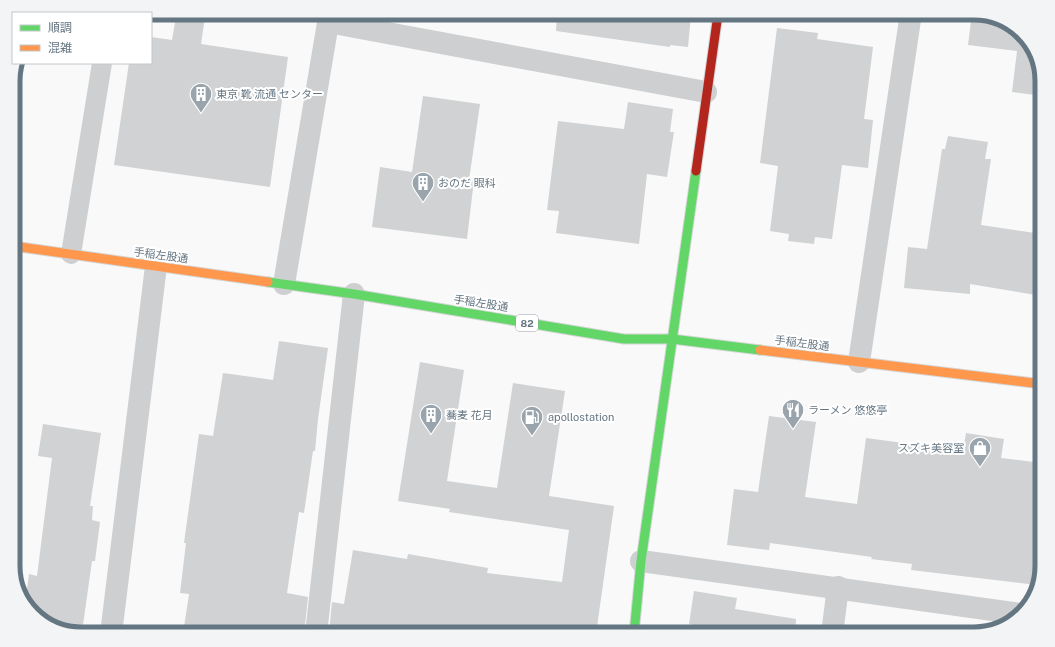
<svg xmlns="http://www.w3.org/2000/svg" width="1055" height="647" font-family="'Public Sans','Noto Sans JP',sans-serif">
	<style>
		.building { fill: #d0d2d3 }
		.lines { fill: none; stroke-linecap: round; stroke-linejoin: round }
		.fast-casing { stroke: #d5d6d7; stroke-width: 11 }
		.slow-casing { stroke: #d5d6d7; stroke-width: 11 }
		.jam-casing { stroke: #d5d6d7; stroke-width: 11 }
		.lane { stroke: #cecfd0; stroke-width: 20 }
		.street { stroke: #cecfd0; stroke-width: 22 }
		.fast { stroke: #63d668; stroke-width: 9 }
		.slow { stroke: #ff974d; stroke-width: 9 }
		.jam { stroke: #b3261e; stroke-width: 9 }
		.labels { text-anchor: middle; stroke-width: 4; stroke-linejoin: round; paint-order: stroke }
		.shield { fill: #fff; stroke: #939fa8; stroke-width: 1 }
		.shield-label { font-size: 10px; font-weight: bold; fill: #657683 }
		.poi-label { font-size: 11px; fill: #657683; stroke: #fff; text-anchor: start }
		.street-label { font-size: 11px; fill: #657683; stroke: #fff }
		.rim { fill: none; stroke: #657683; stroke-width: 5 }
	</style>
	<rect width="100%" height="100%" fill="#f9f9f9"/>
	<g class="building">
		<polygon points="972,13 1008,22 1033,47 1042,76 1042,96 1012,92 1017,51 968,45"/>
		<polygon points="557,15 691,15 688,47 670,45 670,47 556,31"/>
		<polygon points="176,17 205,17 201,44 288,57 270,187 114,165 129,63 151,63 151,37 172,40"/>
		<polygon points="777,28 818,33 817,39 873,47 864,119 873,120 868,168 842,165 832,239 815,237 814,244 788,241 789,234 770,231 778,166 760,163"/>
		<polygon points="423,96 480,104 469,180 474,180 467,239 372,227 380,167 412,172"/>
		<polygon points="628,102 673,109 670,132 674,132 667,177 647,174 639,244 556,233 559,211 547,210 558,121 624,129"/>
		<polygon points="948,136 988,142 985,159 991,159 981,225 1042,234 1042,296 970,284 970,294 904,288 908,247 927,249 942,149 945,149"/>
		<polygon points="279,341 328,348 318,419 315,451 313,451 304,513 299,512 287,593 308,597 304,634 183,634 189,594 180,593 186,543 184,543 199,434 213,436 223,373 273,380"/>
		<polygon points="420,362 464,370 447,481 497,488 513,383 565,391 549,496 614,506 596,634 329,634 332,602 344,604 353,550 407,559 408,554 488,568 487,573 562,582 569,530 449,512 450,509 398,501"/>
		<polygon points="769,416 816,422 805,497 857,504 866,438 963,451 966,433 1004,439 1001,458 1042,463 1042,567 1037,585 911,570 912,564 871,559 872,557 770,543 769,550 727,545 734,489 758,492"/>
		<polygon points="43,424 101,433 90,506 93,506 92,520 100,522 95,561 92,561 83,625 41,619 25,603 29,574 37,576 52,458 38,456"/>
		<polygon points="694,591 737,598 735,609 796,619 795,634 692,634 693,625 689,624"/>
	</g>
	<g class="lines">
		<g class="fast-casing">
			<g id="fast">
				<polyline points="268,282 354,294 624,339 672,339 760,350"/>
				<polyline points="634,634 641,561 696,171"/>
			</g>
		</g>
		<g class="slow-casing">
			<g id="slow">
				<polyline points="13,246 268,282"/>
				<polyline points="760,350 1042,384"/>
			</g>
		</g>
		<g class="jam-casing">
			<polyline id="jam" points="696,171 718,14"/>
		</g>
		<polyline class="lane" points="71,254 102,63"/>
		<g class="street">
			<polyline points="328,22 706,92"/>
			<polyline points="284,284 329,17"/>
			<polyline points="859,362 911,13"/>
			<polyline points="641,561 1020,614"/>
			<polyline points="111,634 156,266"/>
			<polyline points="316,634 354,294"/>
			<polyline points="832,634 838,587"/>
		</g>
		<use href="#fast" class="fast"/>
		<use href="#slow" class="slow"/>
		<use href="#jam" class="jam"/>
	</g>
	<defs>
		<g id="building-pin" transform="scale(1.15)"><path d="M0 17L-7.5 6A9.5 9.5 0 1 1 7.5 6Z" fill="#99a4ac" stroke="#fff"/><path d="M-4-6H4V6H1V3H-1V6H-4ZM-2.5-4.3h1.7v1.8h-1.7ZM.8-4.3h1.7v1.8H.8ZM-2.5-1h1.7V.8h-1.7ZM.8-1h1.7V.8H.8Z" fill="#fff"/></g>
		<g id="restaurant-pin" transform="scale(1.15)"><path d="M0 17L-7.5 6A9.5 9.5 0 1 1 7.5 6Z" fill="#99a4ac" stroke="#fff"/><path d="M-5-6h1v4h1v-4h1v4h1v-4h1v5L-1.5 .5V6h-2V.5L-5-1ZM5-6V6H3V1.5H1.5Q1.5-4 5-6Z" fill="#fff"/></g>
		<g id="fuel-pin" transform="scale(1.15)"><path d="M0 17L-7.5 6A9.5 9.5 0 1 1 7.5 6Z" fill="#99a4ac" stroke="#fff"/><path d="M-5.5-6h7V0h2V4h1.3V-2.5L3-4.5l.8-.8L6-3V5H2.5V1h-1V6h-7ZM-4.2-4.7v3.2H.2V-4.7Z" fill="#fff"/></g>
		<g id="shop-pin" transform="scale(1.15)"><path d="M0 17L-7.5 6A9.5 9.5 0 1 1 7.5 6Z" fill="#99a4ac" stroke="#fff"/><path d="M-5-2.5h2.3a2.7 3.5 0 0 1 5.4 0H5L5.5 6h-11ZM-1.5-2.5h3a1.5 2.3 0 0 0-3 0Z" fill="#fff"/></g>
	</defs>
	<g fill-rule="evenodd">
		<use href="#building-pin" x="201" y="94"/>
		<use href="#building-pin" x="423" y="183"/>
		<use href="#restaurant-pin" x="793" y="410"/>
		<use href="#building-pin" x="431" y="415"/>
		<use href="#fuel-pin" x="532" y="417"/>
		<use href="#shop-pin" x="980" y="448"/>
	</g>
	<g class="labels">
		<rect class="shield" x="516" y="315" width="22" height="16" rx="3"/>
		<g class="shield-label">
			<text x="527" y="327">82</text>
		</g>
		<g class="poi-label">
			<text x="216" y="98">東京 靴 流通 センター</text>
			<text x="438" y="187">おのだ 眼科</text>
			<text x="808" y="414">ラーメン 悠悠亭</text>
			<text x="446" y="419">蕎麦 花月</text>
			<text x="548" y="421">apollostation</text>
			<text x="964" y="452" text-anchor="end">スズキ美容室</text>
		</g>
		<g class="street-label">
			<text transform="translate(161 255) rotate(8)" y="4">手稲左股通</text>
			<text transform="translate(481 303) rotate(9)" y="4">手稲左股通</text>
			<text transform="translate(802 343) rotate(7)" y="4">手稲左股通</text>
		</g>
	</g>
	<path d="M0 0H1055V647H0ZM81 20H974A61 61 0 0 1 1035 81V566A61 61 0 0 1 974 627H81A61 61 0 0 1 20 566V81A61 61 0 0 1 81 20Z" fill="#f3f4f5" fill-rule="evenodd"/>
	<path class="rim" d="M81 20H974A61 61 0 0 1 1035 81V566A61 61 0 0 1 974 627H81A61 61 0 0 1 20 566V81A61 61 0 0 1 81 20Z"/>
	<rect x="12" y="12" width="140" height="52" fill="#ffffff" stroke="#c1c8cd"/>
	<rect x="20" y="25" width="20" height="6" fill="#63d668" stroke="#c1c8cd"/>
	<text x="48" y="32" font-size="12" fill="#657683">順調</text>
	<rect x="20" y="45" width="20" height="6" fill="#ff974d" stroke="#c1c8cd"/>
	<text x="48" y="52" font-size="12" fill="#657683">混雑</text>
</svg>
